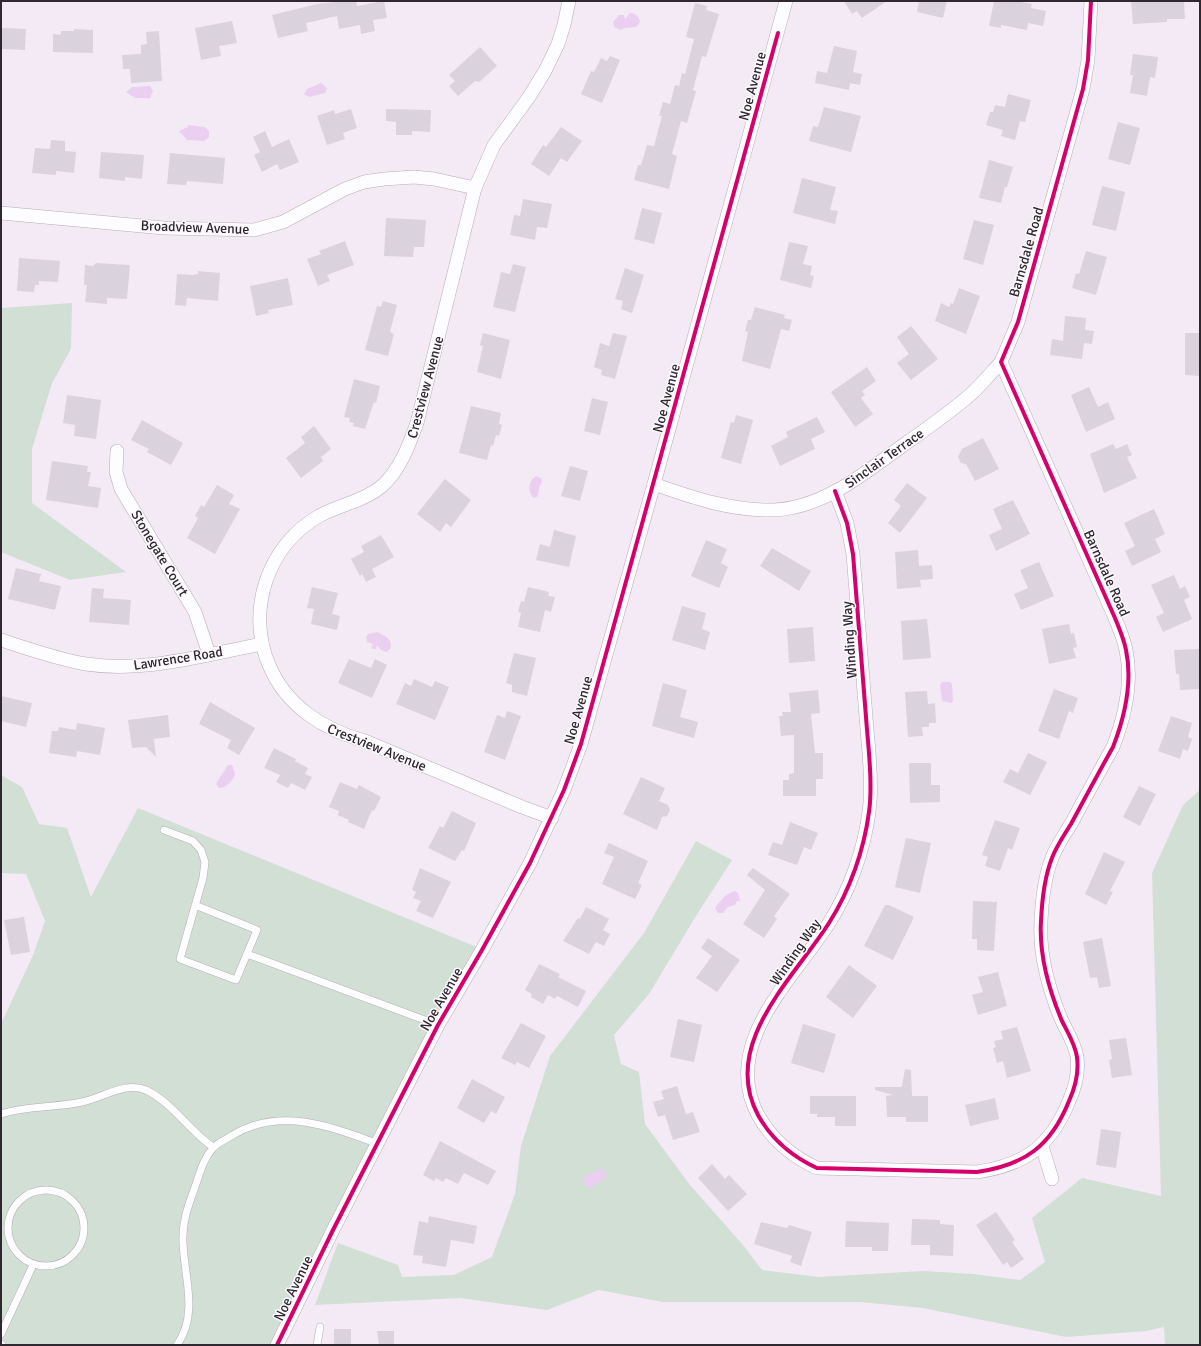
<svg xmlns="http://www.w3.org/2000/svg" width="1201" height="1346" font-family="Signika,sans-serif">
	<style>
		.green { fill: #d1dfd4 }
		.water { fill: #eacff0 }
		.building { fill: #dad2dc }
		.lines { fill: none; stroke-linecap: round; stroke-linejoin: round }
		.service-casing { stroke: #b5aeb6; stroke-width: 8 }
		.minor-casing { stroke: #b5aeb6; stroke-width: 14 }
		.service { stroke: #fdfcfe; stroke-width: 7 }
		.minor { stroke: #fdfcfe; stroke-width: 13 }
		.cycleway-casing { stroke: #fbf8fc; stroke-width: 6 }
		.cycleway { stroke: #d6006c; stroke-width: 4 }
		.labels { text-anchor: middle; stroke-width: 3; stroke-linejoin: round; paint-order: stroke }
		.street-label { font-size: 14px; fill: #2f2830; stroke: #fbf8fc }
	</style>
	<rect width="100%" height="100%" fill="#f4eaf6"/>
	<g class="green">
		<polygon points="72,303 71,349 52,383 32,449 32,503 126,572 70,580 1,552 1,308"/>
		<polygon points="1,775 22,787 39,824 67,828 91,897 138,808 479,948 276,1345 1,1345 1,1024 33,955 45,921 26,874 1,873"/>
		<polygon points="1200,790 1200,1345 1165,1345 1164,1327 1146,1331 1066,1337 923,1308 860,1302 663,1302 599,1290 547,1310 460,1298 315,1305 338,1243 398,1265 402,1277 454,1275 492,1257 515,1194 521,1146 550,1056 644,933 696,841 732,860 696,916 649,994 614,1035 621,1064 639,1072 645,1124 690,1185 743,1245 762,1270 818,1277 923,1271 973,1274 1020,1280 1045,1262 1032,1218 1082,1178 1161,1196 1152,873 1183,805"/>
	</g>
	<g class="water">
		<path d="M630 13C636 13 639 17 640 22L636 27 624 28 621 30 614 27 613 22 619 15H624L625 19Z"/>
		<polygon points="321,83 327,88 325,93 309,97 304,94 307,89"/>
		<polygon points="150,86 153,91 150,98 135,98 126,92 132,87"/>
		<polygon points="188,125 205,127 209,131 209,137 204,141 187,140 179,131 188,127"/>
		<path d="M536 476 541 478 542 481 539 488 538 496 534 498 531 495C528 488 529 480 536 476Z"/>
		<polygon points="378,632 388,638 391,643 390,649 386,652 381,650 377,645 376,649 373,649 371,647 373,644 367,642 366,637 368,634"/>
		<polygon points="942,682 950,682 952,684 953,701 951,703 942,701 940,685"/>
		<path d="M228 765H232L235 774C233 780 227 788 219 788L216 784 217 782Z"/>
		<path d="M735 891 738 893 740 901H737L735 905 728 907 723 913H718L715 908C721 900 725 894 735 891Z"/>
		<polygon points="599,1169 605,1172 606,1178 589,1188 585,1186 583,1178"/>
	</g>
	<g class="building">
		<polygon points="344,1 356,1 357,6 384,1 387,18 373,20 375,31 361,34 360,25 339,29 337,16 306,23 308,31 278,38 272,15 317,4"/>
		<polygon points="844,1 887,1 862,18 857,11 852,14"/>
		<polygon points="919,1 947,1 943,18 917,12"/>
		<polygon points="994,1 1015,1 1032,4 1031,8 1046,11 1043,26 1028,23 1027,30 1001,25 1001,28 989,26"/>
		<polygon points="1131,1 1184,1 1185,19 1167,19 1167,22 1133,24"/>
		<polygon points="695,3 707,6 706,10 719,14 706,57 702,56 693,90 696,91 687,123 681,121 672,154 677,156 669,189 634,180 638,165 641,165 647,145 654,146 662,116 659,116 663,102 670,104 675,85 679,86 682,73 685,74 694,39 686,37"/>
		<polygon points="232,21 237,43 219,46 221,56 201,60 195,28"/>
		<polygon points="1,28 26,29 25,50 1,49"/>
		<polygon points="74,29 93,30 93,53 53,52 53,34 61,35 61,31 74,31"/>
		<polygon points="159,31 162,81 131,83 130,69 123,69 122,55 141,54 141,45 147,44 146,32"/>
		<polygon points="834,46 857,51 853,72 862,74 860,85 850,83 849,90 815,83 817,71 827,73"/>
		<polygon points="480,47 497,66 479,82 475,81 458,96 449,86 455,81 449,75"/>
		<polygon points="1133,54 1158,57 1155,78 1150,77 1147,96 1130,93 1133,75 1130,75"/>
		<polygon points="610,56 620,60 602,103 581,94 591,71 594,72 601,58 607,61"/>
		<polygon points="1008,94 1031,100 1025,122 1020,121 1015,140 1001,136 1003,130 986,125 990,112 993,112 995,105 1005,107"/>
		<polygon points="824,107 861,116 851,152 809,141 813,126 818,127"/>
		<polygon points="351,109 357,128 343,133 345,139 327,145 317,116 334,110 335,114"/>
		<polygon points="386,109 431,110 430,132 412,131 412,135 396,135 396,122 386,121"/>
		<polygon points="1118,122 1140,128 1130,165 1108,159"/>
		<polygon points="561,127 582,141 567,162 561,158 549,176 531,164 543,145 546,147"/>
		<polygon points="265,131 272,147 289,139 299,162 280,170 277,164 262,172 254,155 260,152 253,137"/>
		<polygon points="51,140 65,141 65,151 76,152 74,173 56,171 56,175 32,173 35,148 50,149"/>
		<polygon points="101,152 144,155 142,179 125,177 125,181 99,178"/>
		<polygon points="170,153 225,158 223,184 187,181 186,185 167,184"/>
		<polygon points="989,160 1013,167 1007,187 1005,187 1001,203 979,198"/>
		<polygon points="802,178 836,187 830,210 838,211 835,224 793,213"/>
		<polygon points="1102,186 1125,192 1116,231 1092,225"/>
		<polygon points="523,199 552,204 547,228 537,227 535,240 510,235 514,215 520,216"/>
		<polygon points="642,208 662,213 654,244 634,239"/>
		<polygon points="386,218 426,220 424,247 414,247 413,257 384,256"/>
		<polygon points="974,220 994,225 983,265 963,259"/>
		<polygon points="345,241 354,265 327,275 330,281 318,286 307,259 321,254 319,251"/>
		<polygon points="789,242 808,246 803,264 812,266 810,275 814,276 811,288 780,280"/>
		<polygon points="1086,251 1107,257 1096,295 1072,288 1076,273 1079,274"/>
		<polygon points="19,258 60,261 58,282 39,281 39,285 35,285 34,292 17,291"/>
		<polygon points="96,263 130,265 127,299 107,298 107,304 85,302 87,285 84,285 85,265 93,266"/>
		<polygon points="513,264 526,267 515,312 493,307 501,272 510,274"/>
		<polygon points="625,268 644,275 632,313 621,309 623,301 615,299"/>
		<polygon points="198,271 220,273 218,301 187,298 186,306 175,305 177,274 193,275 198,274"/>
		<polygon points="288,278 293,305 268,310 269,313 256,316 250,286"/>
		<polygon points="959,288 980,296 966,334 935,321 941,303 949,307 951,303 953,304"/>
		<polygon points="383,301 397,305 390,332 394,334 388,356 365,350 377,306 381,307"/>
		<polygon points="755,307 785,315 784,318 792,320 789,331 781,329 770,369 742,361 748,332 745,331 748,320 751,320"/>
		<polygon points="1065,316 1086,318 1085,330 1094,331 1092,344 1084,343 1082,359 1050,355 1052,339 1063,341"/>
		<polygon points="911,326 938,359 911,380 897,363 909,354 897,337"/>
		<polygon points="483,333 510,340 501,379 477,372 483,346 480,345"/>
		<polygon points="613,333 627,336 615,379 601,375 602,370 594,367 600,343 609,346"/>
		<polygon points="1185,333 1200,333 1200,376 1185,375"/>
		<polygon points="867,367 876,381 862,391 865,395 861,398 873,414 855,427 831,392"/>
		<polygon points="354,379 380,386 376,403 374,402 365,429 353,426 354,423 349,422 350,418 344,417"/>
		<polygon points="1089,387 1098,407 1108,402 1115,419 1086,432 1071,395"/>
		<polygon points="67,395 101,400 96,439 74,436 75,425 63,423"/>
		<polygon points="592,398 608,402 600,435 584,431"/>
		<polygon points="471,406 501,413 499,424 502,425 499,436 496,435 493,446 491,445 487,460 459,453"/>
		<polygon points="736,415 753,420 741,464 721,458 731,422 734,423"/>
		<polygon points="817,417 825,432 811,439 815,449 780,466 771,446 788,437 786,432"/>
		<polygon points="142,420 183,443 171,465 147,452 149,449 131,440"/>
		<polygon points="314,426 331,449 321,457 323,461 301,478 286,458 305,443 301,437"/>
		<polygon points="983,438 999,469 975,481 966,464 961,463 958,457 962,449"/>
		<polygon points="1113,444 1116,449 1127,444 1132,455 1127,457 1137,478 1104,493 1090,454"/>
		<polygon points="52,461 88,466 87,472 91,472 88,486 101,488 98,508 46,500"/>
		<polygon points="570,466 588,471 580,501 561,496"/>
		<polygon points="445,479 471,500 451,527 446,523 440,532 417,514"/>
		<polygon points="907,483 927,498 900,533 888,523 901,506 894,500"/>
		<polygon points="217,485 234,495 229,504 240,509 215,554 187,538 198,518 195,516 201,505 204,507"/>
		<polygon points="1013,500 1030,534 996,551 989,535 1002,529 993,509"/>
		<polygon points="1154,509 1165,534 1155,539 1161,552 1132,566 1125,551 1135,546 1124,523"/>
		<polygon points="554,530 576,536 569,567 536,560 540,544 550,547"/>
		<polygon points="381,535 394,557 372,569 376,577 366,582 362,574 360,576 351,559 364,552 361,546"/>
		<polygon points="706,540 727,549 721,563 728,567 719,588 691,576"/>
		<polygon points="772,548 811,571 799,591 760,566"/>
		<polygon points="918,550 919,566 932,565 933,579 920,580 921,587 897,589 895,552"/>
		<polygon points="1039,562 1054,596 1021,610 1014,594 1028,588 1020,570"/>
		<polygon points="16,568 41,574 39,581 61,586 55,610 8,599"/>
		<polygon points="1174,575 1180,589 1185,586 1190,597 1184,600 1192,619 1163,632 1156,617 1164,613 1151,585"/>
		<polygon points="312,587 338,593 332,614 340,616 337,630 311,624 314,609 307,608"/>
		<polygon points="528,587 549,592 548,596 555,597 551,612 545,610 540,632 518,627 521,613 518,612 521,601 524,602"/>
		<polygon points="92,588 104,589 103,598 131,600 129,625 89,622"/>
		<polygon points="682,606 706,613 702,629 710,632 705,650 672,640"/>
		<polygon points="927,619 931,658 903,660 901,621"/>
		<polygon points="1069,624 1071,634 1074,633 1077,647 1073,648 1076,658 1049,664 1042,629"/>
		<polygon points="813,627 815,661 789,663 787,629"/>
		<polygon points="1199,649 1200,689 1180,690 1179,674 1176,674 1174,650"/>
		<polygon points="514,653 536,658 527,696 512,692 512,685 506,683"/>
		<polygon points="349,659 371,668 375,659 387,665 372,698 338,683"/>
		<polygon points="414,679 432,687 435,681 449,687 435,720 396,704 405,683 411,686"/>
		<polygon points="663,683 687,690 680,717 698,722 694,738 652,726"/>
		<polygon points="1054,689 1078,698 1073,713 1069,711 1059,739 1038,731"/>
		<polygon points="818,690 820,713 811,714 815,753 823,753 823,779 816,779 816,796 783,796 783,780 789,780 789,774 794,773 794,735 781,736 779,716 783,716 782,712 791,712 789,693"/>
		<polygon points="927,691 928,704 935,703 936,723 929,723 929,727 922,727 923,736 908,737 905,692"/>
		<polygon points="1,696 32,703 26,727 1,721"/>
		<polygon points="210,702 255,728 239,755 227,748 231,740 199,724"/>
		<polygon points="507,711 521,716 505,760 484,752 497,715 505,718"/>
		<polygon points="168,715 170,737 154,739 156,757 146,747 132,748 128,720"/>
		<polygon points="1171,716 1192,723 1188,737 1192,739 1188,751 1183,749 1180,759 1158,751"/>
		<polygon points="77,723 105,728 100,755 77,751 76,757 49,753 52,731 58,731 59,727 76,730"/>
		<polygon points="274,748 296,759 295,761 308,768 305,774 312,777 305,790 291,783 288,788 276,782 280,775 264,768"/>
		<polygon points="1028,753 1047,762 1030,795 1003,782 1010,769 1018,773"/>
		<polygon points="909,763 931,763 931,785 940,785 940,802 910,803"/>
		<polygon points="641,777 665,788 659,801 668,805 670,810 667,816 662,817 657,830 623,814"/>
		<polygon points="340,782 357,789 359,785 381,797 374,811 372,810 364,829 348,822 349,820 338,815 339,811 329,807"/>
		<polygon points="1139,786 1156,794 1140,826 1123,817"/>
		<polygon points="452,811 476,823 464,851 462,850 455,861 428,848 440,826 443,828"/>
		<polygon points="995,820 1020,828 1012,850 1008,848 1000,871 985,866 988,857 982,855"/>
		<polygon points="790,822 818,833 811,850 804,847 797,865 768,855 773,842 782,845"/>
		<polygon points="906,838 931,843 920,893 895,887"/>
		<polygon points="609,843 648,861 638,883 642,885 635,899 602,884 614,857 604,853"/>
		<polygon points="1104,852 1125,862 1110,891 1113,892 1106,905 1085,894"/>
		<polygon points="420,868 451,882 433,918 416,911 421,901 413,898 416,892 412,890"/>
		<polygon points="753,868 790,894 774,916 777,919 764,938 743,924 765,890 747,875"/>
		<polygon points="973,901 997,902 994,951 977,950 977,939 972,939"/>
		<polygon points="885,905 889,905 914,917 893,960 864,946"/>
		<polygon points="586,907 609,919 603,930 610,934 604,946 596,942 589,954 563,941 578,918 580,919"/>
		<polygon points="24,917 30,952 11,955 4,920"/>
		<polygon points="708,938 740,960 717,992 696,978 712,956 701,948"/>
		<polygon points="1102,938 1111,986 1099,988 1097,977 1090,978 1083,942"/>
		<polygon points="539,964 560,974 558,977 586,991 578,1007 557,996 555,999 548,995 543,1004 531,997 532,994 525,990"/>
		<polygon points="849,965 877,986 853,1018 826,997"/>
		<polygon points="998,972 1007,1006 978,1015 972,995 983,992 978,977"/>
		<polygon points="678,1019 702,1025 694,1062 670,1057"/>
		<polygon points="521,1023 546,1036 529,1068 517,1062 515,1065 501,1058"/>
		<polygon points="803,1024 836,1034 824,1073 791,1063"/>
		<polygon points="1017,1027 1031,1071 1007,1078 1003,1061 997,1063 993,1048 996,1047 994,1041 1003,1039 1001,1031"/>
		<polygon points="1126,1038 1132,1075 1112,1078 1109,1060 1112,1059 1109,1040"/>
		<polygon points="905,1069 911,1070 912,1096 928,1096 928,1122 906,1122 906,1117 887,1117 886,1096 893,1095 875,1090 875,1087 900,1087 902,1086"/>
		<polygon points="472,1079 505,1097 496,1114 491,1111 484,1123 457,1108"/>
		<polygon points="677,1086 686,1114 693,1112 700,1132 673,1140 665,1115 658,1117 653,1102 664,1099 661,1091"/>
		<polygon points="810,1096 856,1096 856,1126 835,1126 835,1117 817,1117 817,1114 810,1114"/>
		<polygon points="995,1098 999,1119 970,1126 965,1105"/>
		<polygon points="1101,1129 1121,1132 1116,1168 1096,1165"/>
		<polygon points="440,1141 496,1171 488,1185 464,1173 458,1184 446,1178 443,1182 436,1178 434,1181 423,1175"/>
		<polygon points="712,1164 725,1179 729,1175 747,1194 728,1211 698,1178"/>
		<polygon points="996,1212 1015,1240 1012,1242 1024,1259 1011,1268 1007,1262 1003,1265 976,1225"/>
		<polygon points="429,1216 477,1226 474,1244 451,1240 446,1267 422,1263 423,1256 413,1255 419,1221 428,1223"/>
		<polygon points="912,1219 940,1220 940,1224 954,1225 953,1256 930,1255 930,1245 911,1245"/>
		<polygon points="846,1221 889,1223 888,1251 872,1251 872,1247 845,1247"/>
		<polygon points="761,1222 787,1228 789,1225 812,1232 801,1266 790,1262 792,1256 754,1244"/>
		<rect x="334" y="1329" width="17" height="16"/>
		<polygon points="377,1331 394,1331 394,1345 379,1345"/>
	</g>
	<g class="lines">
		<g class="service-casing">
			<g id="service">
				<polyline points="164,830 193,841 201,850 205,862 203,878 180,959 236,980 257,930 195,905"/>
				<polyline points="247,954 438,1025"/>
				<path d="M1 1114C28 1105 55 1108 82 1102 102 1098 126 1081 146 1090 173 1103 189 1131 213 1147"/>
				<circle cx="46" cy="1228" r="38"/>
				<polyline points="1,1334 33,1265"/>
				<polyline points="1,1344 2,1345"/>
				<path d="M177 1345C199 1314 184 1277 183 1242 182 1222 188 1206 195 1187 200 1173 203 1159 213 1148 217 1143 227 1139 233 1135 279 1107 332 1126 378 1144"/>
				<polyline points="317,1345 320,1327"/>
			</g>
		</g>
		<g class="minor-casing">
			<g id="minor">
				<polyline points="1,213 164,228 254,230 283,222 345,189 364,182 384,179 414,177 434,179 475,188"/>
				<polyline points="117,451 116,472 121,489 195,612 209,654"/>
				<path d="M654 484C693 498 732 511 774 510 823 508 865 473 902 446 925 430 949 413 970 395 981 385 991 373 1001 362"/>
				<path d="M835 491 847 523 853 554C857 608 862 662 866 717 868 744 873 784 869 812 864 850 850 890 829 923 794 978 720 1044 758 1115 772 1140 791 1156 817 1168L977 1172C1025 1165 1051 1146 1069 1101 1075 1088 1079 1072 1077 1057 1075 1044 1068 1033 1062 1021 1049 990 1039 954 1041 921 1042 900 1044 878 1052 858 1056 847 1064 835 1071 824 1085 798 1099 772 1113 747 1125 716 1133 683 1126 650 1124 639 1119 628 1115 618L1001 362 1018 322 1083 89 1088 60 1091 1"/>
				<path d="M1 640C29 649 57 659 86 664 145 673 204 655 262 644"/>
				<path d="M552 818 522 807 365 741C324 730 286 706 269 665 246 611 267 546 319 516 339 505 364 501 382 486 400 470 409 445 417 423L475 188 494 145 529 97 545 71 558 44 564 25 569 1"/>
				<polyline points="1042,1146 1052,1179"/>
				<polyline points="277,1345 333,1230 438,1025 482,950 530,863 564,790 581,744 654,484 786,1"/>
			</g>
		</g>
		<use href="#service" class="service"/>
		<use href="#minor" class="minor"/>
		<g class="cycleway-casing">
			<g id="cycleway">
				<path d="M835 491 847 523 853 554C857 608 862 662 866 717 868 744 873 784 869 812 864 850 850 890 829 923 794 978 720 1044 758 1115 772 1140 791 1156 817 1168L977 1172C1025 1165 1051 1146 1069 1101 1075 1088 1079 1072 1077 1057 1075 1044 1068 1033 1062 1021 1049 990 1039 954 1041 921 1042 900 1044 878 1052 858 1056 847 1064 835 1071 824 1085 798 1099 772 1113 747 1125 716 1133 683 1126 650 1124 639 1119 628 1115 618L1001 362 1018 322 1083 89 1088 60 1091 1"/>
				<polyline points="277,1345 333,1230 438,1025 482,950 530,863 564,790 581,744 778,33"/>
			</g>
		</g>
		<use href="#cycleway" class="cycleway"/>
	</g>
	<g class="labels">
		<g class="street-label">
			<text transform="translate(752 86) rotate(-75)" y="5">Noe Avenue</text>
			<text transform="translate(195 227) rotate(2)" y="5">Broadview Avenue</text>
			<text transform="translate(1026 252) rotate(-74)" y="5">Barnsdale Road</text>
			<text transform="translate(425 387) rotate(-75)" y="5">Crestview Avenue</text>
			<text transform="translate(666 398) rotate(-75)" y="5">Noe Avenue</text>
			<text transform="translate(884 458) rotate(-35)" y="5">Sinclair Terrace</text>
			<text transform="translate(160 553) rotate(59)" y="5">Stonegate Court</text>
			<text transform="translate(1107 573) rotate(66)" y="5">Barnsdale Road</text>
			<text transform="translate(849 640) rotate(-94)" y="5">Winding Way</text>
			<text transform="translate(178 658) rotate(-9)" y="5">Lawrence Road</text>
			<text transform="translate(578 710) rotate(-74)" y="5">Noe Avenue</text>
			<text transform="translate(377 747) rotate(22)" y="5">Crestview Avenue</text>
			<text transform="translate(795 952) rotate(-55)" y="5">Winding Way</text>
			<text transform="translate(441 999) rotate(-60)" y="5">Noe Avenue</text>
			<text transform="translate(293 1288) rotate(-64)" y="5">Noe Avenue</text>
		</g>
	</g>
	<rect width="1201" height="1346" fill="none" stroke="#2f2830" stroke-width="4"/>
</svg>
